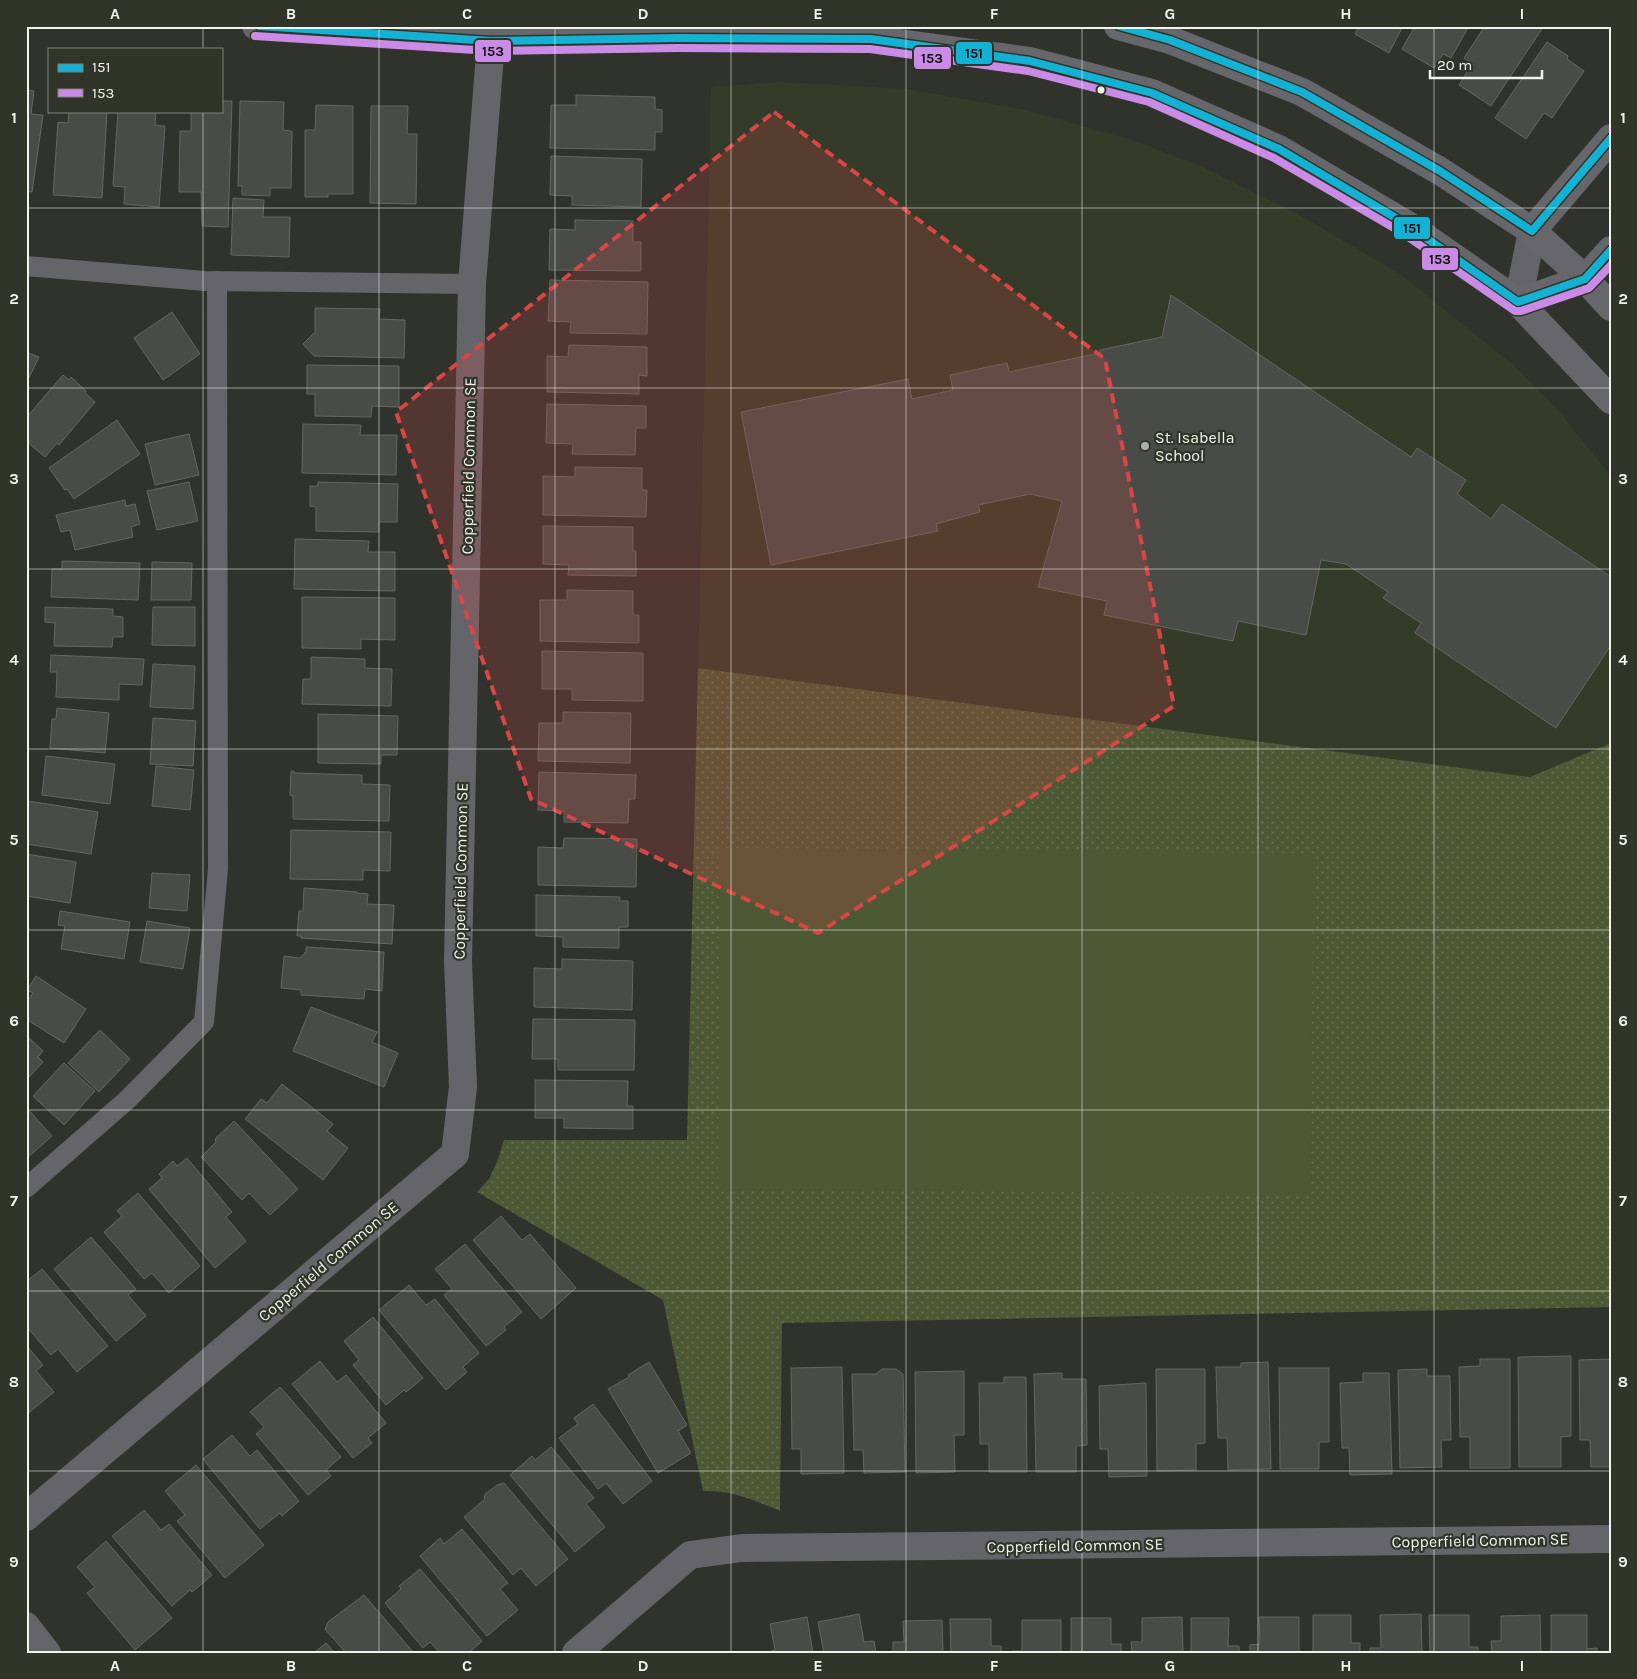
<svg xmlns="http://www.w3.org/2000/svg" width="1637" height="1679" font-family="Karla,sans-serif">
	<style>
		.built { fill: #353b29 }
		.park { fill: url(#park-dots) }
		.garden { fill: #4d5835 }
		.building { fill: #494b46; stroke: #656761 }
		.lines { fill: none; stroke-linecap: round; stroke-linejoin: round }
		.lane { stroke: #656569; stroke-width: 20 }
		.street { stroke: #656569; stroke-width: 28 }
		.secondary { stroke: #67676b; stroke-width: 28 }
		.bus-1-casing { stroke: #313529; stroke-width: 11 }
		.bus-2-casing { stroke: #313529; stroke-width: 11 }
		.bus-1 { stroke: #13b2d5; stroke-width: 8 }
		.bus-2 { stroke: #ca8be6; stroke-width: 8 }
		.marked { fill: #da4645; fill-opacity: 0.2; stroke: #da4645; stroke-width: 4; stroke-dasharray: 10 6; stroke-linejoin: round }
		.grid { fill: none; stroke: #f1f3ec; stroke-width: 1; stroke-opacity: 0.55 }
		.bus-dot { fill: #f1f3ec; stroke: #313529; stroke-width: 2 }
		.poi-dot { fill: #adafa9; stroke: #313529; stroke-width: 2 }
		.labels { text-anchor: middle; stroke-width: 4.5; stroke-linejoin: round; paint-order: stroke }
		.poi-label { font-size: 16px; fill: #f1f3ec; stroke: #313529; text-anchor: start }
		.street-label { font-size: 16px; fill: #f1f3ec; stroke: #313529 }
		.line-badge { stroke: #313529; stroke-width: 2 }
		.pale-badge-label { font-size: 14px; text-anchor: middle; font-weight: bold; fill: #111 }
		.neatline { fill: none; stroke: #f1f3ec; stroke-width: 2 }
		.grid-label { font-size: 16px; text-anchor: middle; font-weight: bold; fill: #f1f3ec }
	</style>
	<defs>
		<pattern id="park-dots" width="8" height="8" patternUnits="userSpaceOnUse" patternTransform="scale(1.25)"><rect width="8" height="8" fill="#4d5835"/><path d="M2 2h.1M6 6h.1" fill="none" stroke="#677052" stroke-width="1.8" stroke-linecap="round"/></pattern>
	</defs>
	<rect width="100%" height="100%" fill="#30322c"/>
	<polygon class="built" points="778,82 907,89 1026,110 1132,140 1203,167 1303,217 1400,274 1479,337 1520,371 1562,415 1611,476 1611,743 1530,777 698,668 711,87"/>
	<path class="park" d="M698 668 1530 777 1611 743V1307L782 1323 780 1511C753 1500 733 1490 703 1491L663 1300 477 1192 489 1179 497 1162 504 1140H687Z"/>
	<polygon class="garden" points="720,848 1313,853 1311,1194 718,1189"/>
	<g class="building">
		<polygon points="1359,26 1403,26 1389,53 1355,34"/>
		<polygon points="1415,26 1469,26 1451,58 1443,54 1434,68 1402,49"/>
		<polygon points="1485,26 1543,27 1491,106 1459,85 1472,64 1464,58"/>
		<polygon points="1547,42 1568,56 1567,59 1584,71 1552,118 1544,113 1526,139 1495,118"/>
		<polygon points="26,90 34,91 31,114 43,115 32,192 26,191"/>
		<polygon points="576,95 655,97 655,109 662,110 662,132 655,132 655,150 550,148 551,105 576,105"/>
		<polygon points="221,101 232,101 228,227 202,226 201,192 179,192 180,131 191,131 191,111 221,111"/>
		<polygon points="240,101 284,102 283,130 292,131 291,188 270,188 270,196 242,195 242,186 238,186"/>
		<polygon points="316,105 353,106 353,194 328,194 328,197 305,197 305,130 315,130"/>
		<polygon points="371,106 408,106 407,134 417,134 416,204 370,203"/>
		<polygon points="69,111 107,111 102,198 53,195 58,122 68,123"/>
		<polygon points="118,111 156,111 155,125 165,126 159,207 124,204 125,187 113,186"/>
		<polygon points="551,156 642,159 641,207 572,205 572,196 550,195"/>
		<polygon points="233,198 264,200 263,217 290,217 289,257 231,255"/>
		<polygon points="575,220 633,221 633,242 641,242 641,271 549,270 550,229 575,230"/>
		<polygon points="550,280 648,282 647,334 570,333 571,322 548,321"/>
		<polygon points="1171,295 1411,457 1417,448 1466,480 1457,494 1491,519 1502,504 1611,577 1611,645 1556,728 1415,633 1421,623 1383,598 1388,592 1346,564 1321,560 1306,635 1238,621 1233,641 1104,615 1107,601 1038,587 1062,501 1030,494 978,505 980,512 936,524 938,531 771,565 741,412 908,379 912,399 953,390 950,375 1007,363 1009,372 1100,353 1100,350 1162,337"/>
		<polygon points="315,308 380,309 379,319 405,320 404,358 314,356 303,344 315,332"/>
		<polygon points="172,312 200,354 163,380 134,338"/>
		<polygon points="569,345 647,347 647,376 639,375 639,394 547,392 547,356 568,357"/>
		<polygon points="26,352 39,357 26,384"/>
		<polygon points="307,365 399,366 399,407 372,406 371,417 315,416 315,394 307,394"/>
		<polygon points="63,375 69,380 71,377 86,391 85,393 95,402 59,445 57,443 45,457 26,441 26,418"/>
		<polygon points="547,404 646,406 646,428 636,428 635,455 572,454 573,444 546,443"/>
		<polygon points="117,420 140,454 74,499 67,489 65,490 49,468"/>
		<polygon points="303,424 361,425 360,435 397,435 396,475 302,473"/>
		<polygon points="189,434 199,475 155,485 145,444"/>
		<polygon points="575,467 642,468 642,490 647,490 646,517 543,515 543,476 575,477"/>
		<polygon points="189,482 198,521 157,530 147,491"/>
		<polygon points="318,482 398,484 397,522 379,522 379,532 316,531 316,507 310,506 310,486 318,486"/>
		<polygon points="125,500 126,506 135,504 140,524 131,527 133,537 75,550 70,530 61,532 56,515"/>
		<polygon points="543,526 633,527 633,551 636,551 636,576 568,575 569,565 543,564"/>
		<polygon points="295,539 369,541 368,552 395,552 395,591 294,589"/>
		<polygon points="62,561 140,563 138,600 51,597 52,569 62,569"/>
		<polygon points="152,562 192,563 191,600 151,600"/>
		<polygon points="567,590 633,591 633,615 639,615 639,643 540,641 540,600 567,600"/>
		<polygon points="302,597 395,598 395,640 361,639 361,649 302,648"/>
		<polygon points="45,607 113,609 113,616 123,617 123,637 113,637 112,647 54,646 55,623 45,622"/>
		<polygon points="153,607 195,607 195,646 152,645"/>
		<polygon points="542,651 643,653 643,701 572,700 572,689 542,689"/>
		<polygon points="51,655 144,659 142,685 119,684 119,700 56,697 57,672 50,672"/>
		<polygon points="311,657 365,659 365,668 392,669 391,706 302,704 303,679 311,679"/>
		<polygon points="153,664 195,666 193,709 150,707"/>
		<polygon points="57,708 109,713 105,753 50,748 52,719 56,719"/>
		<polygon points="563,712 631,713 630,763 538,761 539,723 563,723"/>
		<polygon points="318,714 398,716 397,755 381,755 381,764 318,763"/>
		<polygon points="153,718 196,721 193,766 150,764"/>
		<polygon points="46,756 115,764 110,804 42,795"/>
		<polygon points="156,766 194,770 190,810 152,806"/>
		<polygon points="291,771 294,771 294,773 362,775 362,784 390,785 389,821 293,819 293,796 290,795"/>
		<polygon points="539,772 636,775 635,799 629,799 628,823 564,822 564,811 538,810"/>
		<polygon points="28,801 98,812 91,854 26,844 26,811"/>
		<polygon points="291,830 391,832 390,871 363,870 363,880 290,879"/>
		<polygon points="564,838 637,839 636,887 538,885 538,847 563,848"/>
		<polygon points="26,854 76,862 70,903 26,896"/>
		<polygon points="152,873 190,875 187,911 149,908"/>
		<polygon points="304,888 357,892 357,893 368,894 367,904 394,905 392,944 301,938 301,936 297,936 299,911 303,911"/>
		<polygon points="536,895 620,897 619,901 628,901 628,927 619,927 619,948 563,947 563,937 536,936"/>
		<polygon points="60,911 130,922 124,959 61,949 65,926 58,925"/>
		<polygon points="147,921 190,928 183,969 140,962"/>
		<polygon points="306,947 384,952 382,991 365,989 364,999 301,995 301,990 281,988 284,956 300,958 306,952"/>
		<polygon points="562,959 633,961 632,1010 534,1007 534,968 562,969"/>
		<polygon points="36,976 86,1009 64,1043 26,1019 26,1003 33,993 27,990"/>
		<polygon points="311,1007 377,1032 372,1042 398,1053 384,1087 293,1051"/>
		<polygon points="533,1019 635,1020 634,1070 558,1070 558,1059 532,1059"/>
		<polygon points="100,1030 130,1059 99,1092 68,1063"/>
		<polygon points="26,1035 43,1051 38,1057 43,1062 29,1077 26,1074"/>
		<polygon points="64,1063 95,1091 64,1125 33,1096"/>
		<polygon points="535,1080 628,1081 627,1106 633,1106 633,1129 564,1128 564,1118 535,1118"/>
		<polygon points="282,1084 333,1124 327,1131 348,1148 323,1180 245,1119 261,1099 267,1103"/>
		<polygon points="26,1107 52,1136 26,1159"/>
		<polygon points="234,1121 298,1189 270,1215 249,1193 242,1200 201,1157 216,1142 215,1139"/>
		<polygon points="187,1158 232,1212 226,1217 246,1241 215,1268 149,1189 162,1178 159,1174 173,1161 177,1166"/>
		<polygon points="138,1193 200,1266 169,1293 152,1273 144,1279 104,1232 122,1216 117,1211"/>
		<polygon points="501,1216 522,1240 530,1234 576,1288 541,1319 473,1240"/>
		<polygon points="91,1237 136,1289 128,1295 146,1316 116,1341 54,1269"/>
		<polygon points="465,1244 522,1312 504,1327 506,1330 486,1346 444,1295 452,1289 435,1269"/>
		<polygon points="42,1269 108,1346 77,1372 58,1349 51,1355 26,1326 26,1282"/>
		<polygon points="409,1285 426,1305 435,1299 479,1353 463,1367 467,1372 446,1390 379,1310"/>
		<polygon points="373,1317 423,1378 406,1392 404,1390 386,1405 353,1365 359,1360 344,1341"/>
		<polygon points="26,1345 43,1365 36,1371 54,1392 26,1415"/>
		<polygon points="1571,1356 1571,1436 1561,1437 1561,1467 1519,1467 1518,1357"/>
		<polygon points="1480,1359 1510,1359 1510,1468 1470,1468 1470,1437 1460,1437 1459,1367 1480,1366"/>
		<polygon points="1611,1359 1611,1467 1591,1467 1590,1440 1580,1440 1579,1360"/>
		<polygon points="320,1361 337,1382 346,1375 386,1423 368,1438 372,1443 353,1458 292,1384"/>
		<polygon points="649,1362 687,1425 678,1431 691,1453 658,1473 608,1389 629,1377 628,1375"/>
		<polygon points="1268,1362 1271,1469 1228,1470 1227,1438 1218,1438 1216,1367 1241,1367 1241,1363"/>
		<polygon points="842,1367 844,1473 801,1474 801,1449 792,1449 791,1368"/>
		<polygon points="1279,1368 1329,1368 1329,1442 1319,1442 1319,1469 1280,1469"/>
		<polygon points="882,1369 896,1369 903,1374 905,1472 864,1473 863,1450 854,1450 852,1374 876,1374"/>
		<polygon points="1156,1369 1205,1369 1205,1443 1196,1444 1196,1470 1157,1471"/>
		<polygon points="1427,1369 1427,1376 1450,1376 1451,1440 1441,1440 1442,1467 1400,1468 1398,1370"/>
		<polygon points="964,1371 964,1435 954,1435 955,1472 916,1473 915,1372"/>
		<polygon points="1062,1373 1062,1379 1086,1379 1087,1445 1076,1446 1076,1472 1036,1472 1034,1374"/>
		<polygon points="1363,1373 1389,1373 1392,1474 1350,1475 1349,1448 1342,1448 1340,1383 1363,1382"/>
		<polygon points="1004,1377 1026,1377 1027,1472 989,1472 989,1444 980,1444 979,1383 1004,1383"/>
		<polygon points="1146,1383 1147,1476 1109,1477 1108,1449 1100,1449 1099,1386"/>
		<polygon points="280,1387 341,1457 326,1470 331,1476 308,1495 256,1434 264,1427 250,1412"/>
		<polygon points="593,1404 652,1481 623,1504 606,1483 598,1489 559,1438 578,1424 574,1418"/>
		<polygon points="232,1435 250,1456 257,1450 299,1501 282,1516 280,1513 260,1529 203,1459"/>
		<polygon points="551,1447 594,1498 586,1504 605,1527 575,1552 510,1475 532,1456 535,1460"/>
		<polygon points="196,1465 264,1545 225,1578 177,1521 185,1515 165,1491"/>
		<polygon points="504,1483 568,1559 536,1586 521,1568 513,1575 464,1517 484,1500 485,1494 497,1485"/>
		<polygon points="144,1510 161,1530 169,1524 212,1575 192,1592 190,1590 172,1606 112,1536"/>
		<polygon points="462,1529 508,1583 500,1589 518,1610 487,1636 420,1556 440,1538 444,1544"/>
		<polygon points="106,1541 172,1618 135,1650 87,1593 95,1587 77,1567"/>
		<polygon points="420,1569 482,1641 469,1653 440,1653 430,1642 423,1648 385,1603 401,1589 399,1586"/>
		<polygon points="364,1595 414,1653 346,1653 325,1629 328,1622"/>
		<polygon points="859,1614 864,1642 874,1641 876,1653 824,1653 818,1622"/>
		<polygon points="1421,1614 1422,1653 1370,1653 1370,1648 1381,1648 1380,1615"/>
		<polygon points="1313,1615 1351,1615 1351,1643 1360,1643 1360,1653 1313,1653"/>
		<polygon points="1429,1615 1469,1615 1469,1647 1478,1647 1478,1653 1430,1653"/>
		<polygon points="1540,1615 1541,1653 1492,1653 1491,1641 1501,1641 1501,1616"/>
		<polygon points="1551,1615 1587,1615 1587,1649 1597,1648 1597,1653 1551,1653"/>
		<polygon points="807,1617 813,1653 765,1653 775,1650 770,1624"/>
		<polygon points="1182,1617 1183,1653 1132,1653 1131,1642 1142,1642 1142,1618"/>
		<polygon points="1259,1617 1299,1617 1299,1653 1250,1653 1250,1645 1260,1644"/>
		<polygon points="1071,1618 1111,1618 1111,1644 1121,1644 1121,1653 1071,1653"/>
		<polygon points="1191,1618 1229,1618 1228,1646 1239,1646 1239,1653 1191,1653"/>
		<polygon points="950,1619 991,1619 991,1646 1001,1646 1001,1653 951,1653"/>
		<polygon points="942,1620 943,1653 893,1653 893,1642 904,1642 903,1621"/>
		<polygon points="1022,1620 1061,1620 1061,1653 1012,1653 1012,1651 1022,1651"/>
		<polygon points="326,1643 335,1653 314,1653"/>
	</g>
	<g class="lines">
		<g class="lane">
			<polyline points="26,266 205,281 472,284"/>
			<polyline points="26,1188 127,1100 204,1022 218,869 217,281"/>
		</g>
		<g class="street">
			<polyline points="1518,302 1532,231"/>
			<polyline points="26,1517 455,1154 463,1087 458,961 472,284 491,41 490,26"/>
			<polyline points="26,1626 47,1653"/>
			<polyline points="576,1653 690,1555 742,1548 1611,1539"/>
		</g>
		<g class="secondary">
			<polyline points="256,26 491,41 677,38 871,39 1030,61 1152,93 1279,149 1406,224 1518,302 1611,400"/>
			<polyline points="1118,26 1170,40 1302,92 1440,171 1532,231 1585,279 1611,307"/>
			<polyline points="1532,231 1611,138"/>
			<polyline points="1518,302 1585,279 1611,250"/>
		</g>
		<g class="bus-1-casing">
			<g id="bus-1">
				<polyline points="260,26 491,41 677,38 871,39 1030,61 1152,93 1279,149 1406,224 1518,302 1585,279 1611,250"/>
				<polyline points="1119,26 1170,40 1302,92 1440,171 1532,231 1611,138"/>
			</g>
		</g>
		<g class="bus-2-casing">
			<polyline id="bus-2" points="255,36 491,51 677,48 870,49 1028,71 1149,102 1274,158 1401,232 1515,311 1521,311 1589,288 1611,265"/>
		</g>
		<use href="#bus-1" class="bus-1"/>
		<use href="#bus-2" class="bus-2"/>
	</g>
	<path class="marked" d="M774 112 1105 359 1174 706 818 933 531 799 396 412Z"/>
	<path class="grid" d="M203 26V49M379 26V1653M555 26V1653M731 26V1653M906 26V1653M1082 26V1653M1258 26V1653M1434 26V1653M203 111V1653M26 208H1611M26 388H1611M26 569H1611M26 749H1611M26 930H1611M26 1110H1611M26 1291H1611M26 1471H1611"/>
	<circle class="bus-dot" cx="1101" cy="90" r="4.5"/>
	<circle class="poi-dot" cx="1145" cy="446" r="5"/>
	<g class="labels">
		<g class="poi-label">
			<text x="1155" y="443">St. Isabella<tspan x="1155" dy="18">School</tspan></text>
		</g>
		<g class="street-label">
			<text transform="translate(468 466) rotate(-89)" y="6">Copperfield Common SE</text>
			<text transform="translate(460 871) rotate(-89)" y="6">Copperfield Common SE</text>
			<text transform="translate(328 1261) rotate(-40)" y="6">Copperfield Common SE</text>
			<text transform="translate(1480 1540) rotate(-1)" y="6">Copperfield Common SE</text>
			<text transform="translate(1075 1545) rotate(-1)" y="6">Copperfield Common SE</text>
		</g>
	</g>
	<g class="line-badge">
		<rect x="474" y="39" width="38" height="24" rx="5" fill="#ca8be6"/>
		<rect x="955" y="41" width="38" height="24" rx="5" fill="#13b2d5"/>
		<rect x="913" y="46" width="39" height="24" rx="5" fill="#ca8be6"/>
		<rect x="1393" y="216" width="38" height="24" rx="5" fill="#13b2d5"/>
		<rect x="1421" y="247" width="38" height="24" rx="5" fill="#ca8be6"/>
	</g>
	<g class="pale-badge-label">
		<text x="493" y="56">153</text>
		<text x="974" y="58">151</text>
		<text x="932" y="63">153</text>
		<text x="1412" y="233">151</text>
		<text x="1440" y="264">153</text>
	</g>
	<rect width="1637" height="1679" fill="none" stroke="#313529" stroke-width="55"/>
	<rect x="48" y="48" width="175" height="65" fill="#313529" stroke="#7e8177"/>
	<rect x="58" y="64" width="25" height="8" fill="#13b2d5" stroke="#7e8177"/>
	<text x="92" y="72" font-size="15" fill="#f1f3ec">151</text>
	<rect x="58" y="89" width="25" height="8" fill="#ca8be6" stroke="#7e8177"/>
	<text x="92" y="98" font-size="15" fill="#f1f3ec">153</text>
	<path d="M1430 70v8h112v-8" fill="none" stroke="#f1f3ec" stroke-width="2.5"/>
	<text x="1437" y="70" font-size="15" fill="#f1f3ec" stroke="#313529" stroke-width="4" paint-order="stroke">20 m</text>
	<rect x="28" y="28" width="1582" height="1624" class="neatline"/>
	<g class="grid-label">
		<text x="115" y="19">A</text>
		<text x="291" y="19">B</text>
		<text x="467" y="19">C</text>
		<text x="643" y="19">D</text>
		<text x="818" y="19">E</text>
		<text x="994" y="19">F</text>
		<text x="1170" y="19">G</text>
		<text x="1346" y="19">H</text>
		<text x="1522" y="19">I</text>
		<text x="14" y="123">1</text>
		<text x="1623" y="123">1</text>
		<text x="14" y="304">2</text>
		<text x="1623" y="304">2</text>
		<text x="14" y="484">3</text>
		<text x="1623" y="484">3</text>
		<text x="14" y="665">4</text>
		<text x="1623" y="665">4</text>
		<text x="14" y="845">5</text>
		<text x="1623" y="845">5</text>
		<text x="14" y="1026">6</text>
		<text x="1623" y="1026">6</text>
		<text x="14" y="1206">7</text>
		<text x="1623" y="1206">7</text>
		<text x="14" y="1387">8</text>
		<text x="1623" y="1387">8</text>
		<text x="14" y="1567">9</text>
		<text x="1623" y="1567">9</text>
		<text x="115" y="1671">A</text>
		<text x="291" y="1671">B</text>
		<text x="467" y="1671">C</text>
		<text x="643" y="1671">D</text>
		<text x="818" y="1671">E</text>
		<text x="994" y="1671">F</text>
		<text x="1170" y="1671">G</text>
		<text x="1346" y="1671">H</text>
		<text x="1522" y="1671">I</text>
	</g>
</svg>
